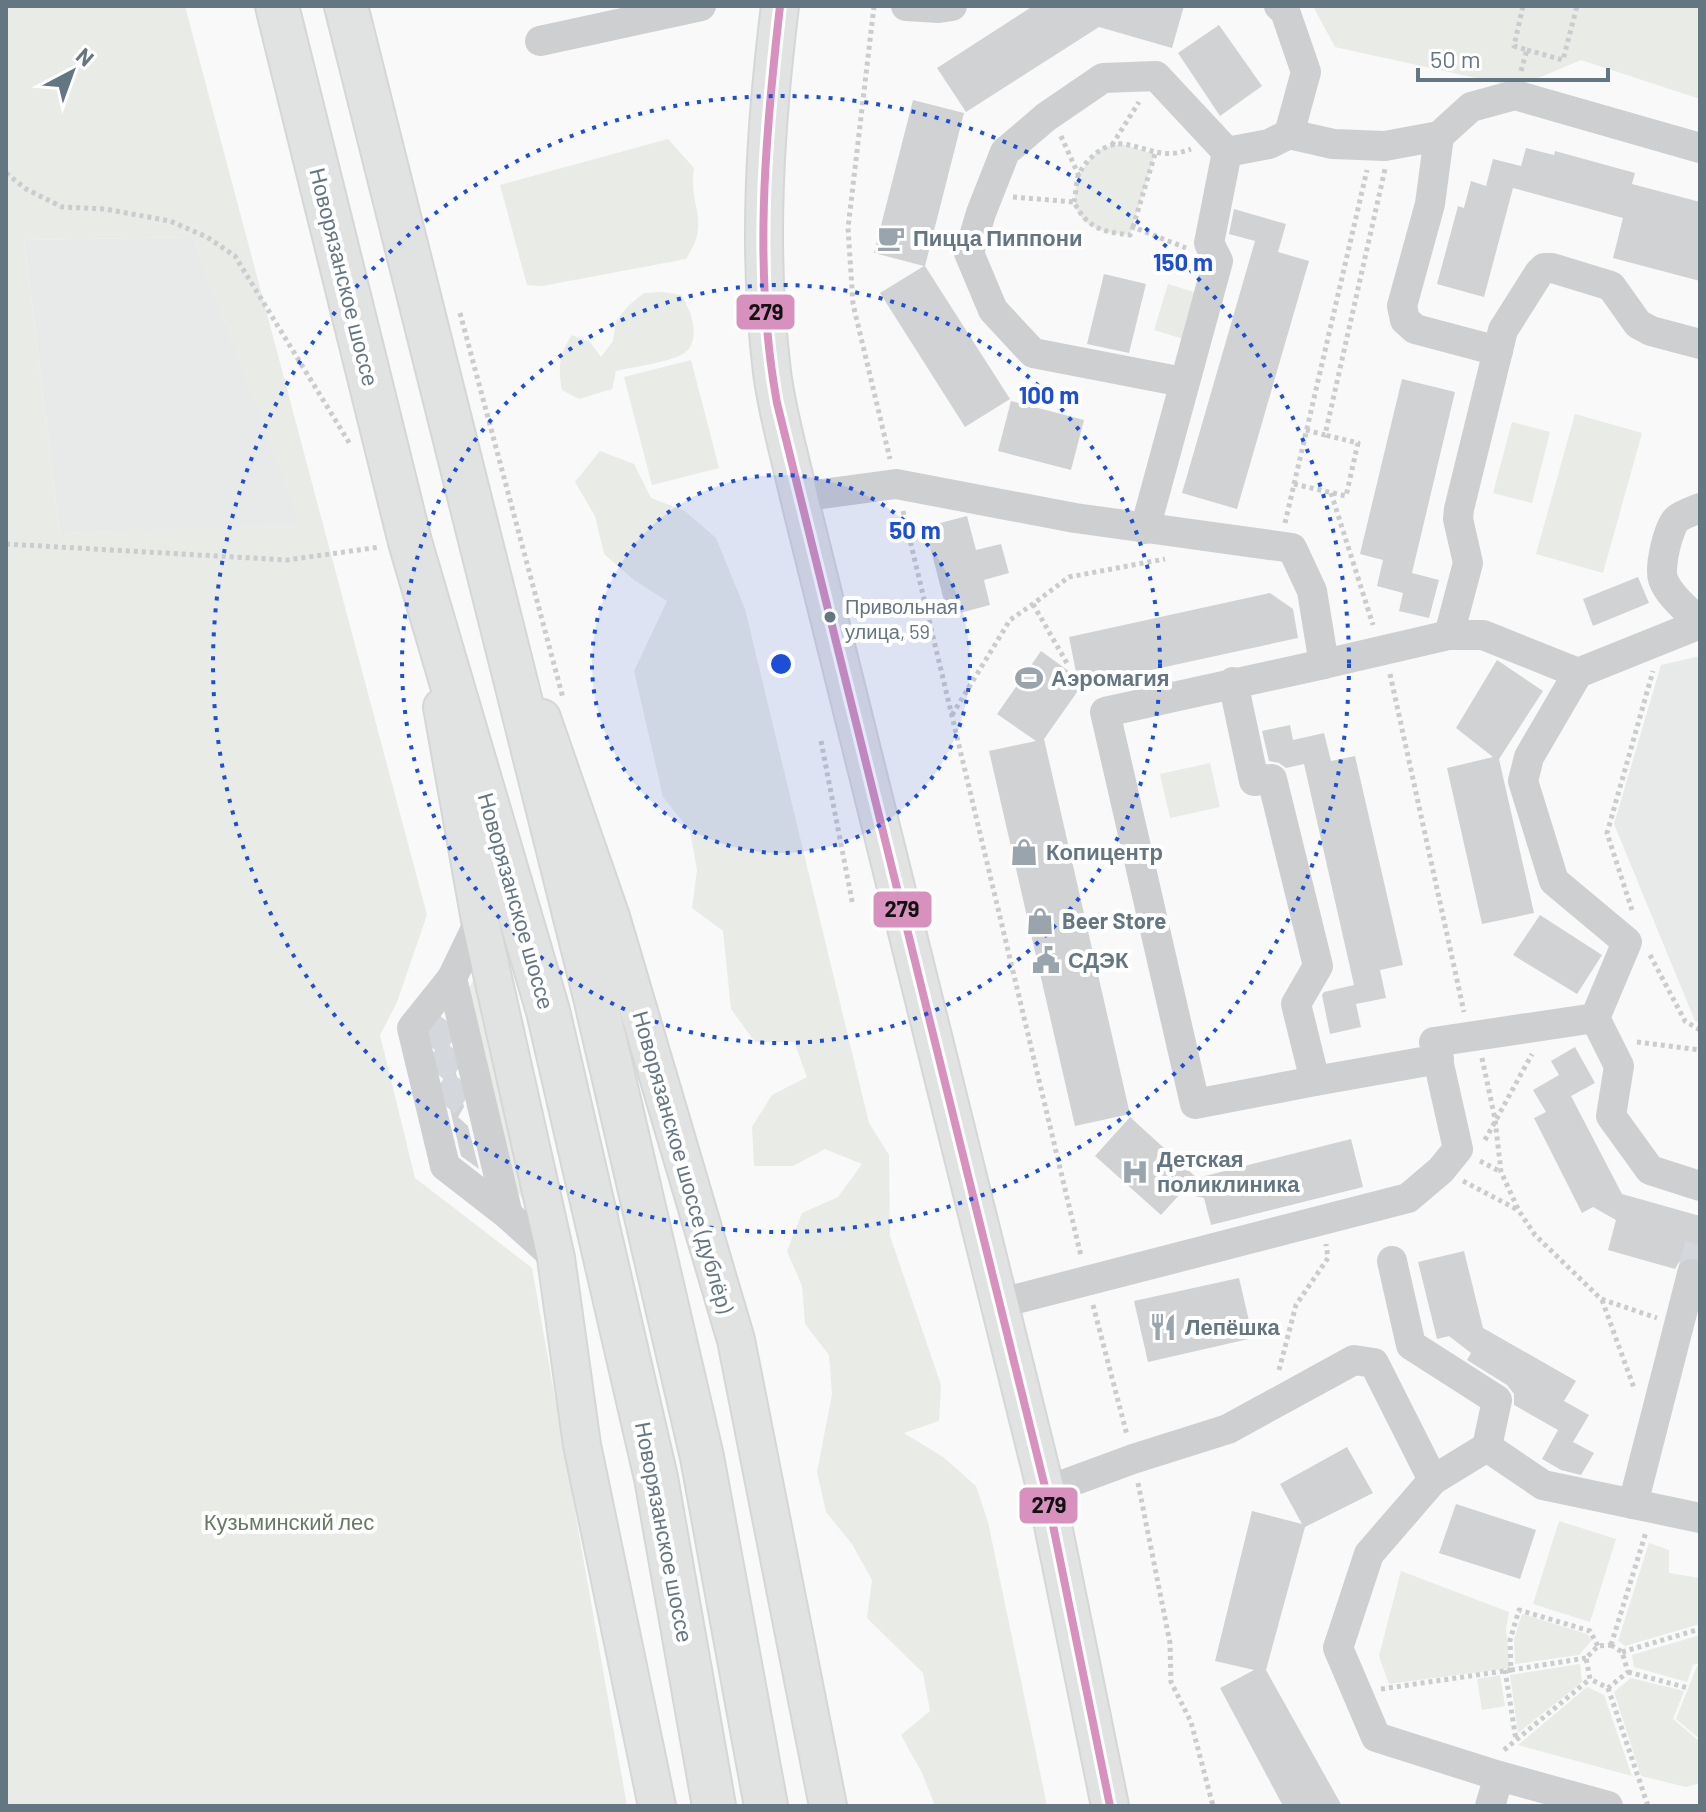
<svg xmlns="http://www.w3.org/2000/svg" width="1706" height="1812" font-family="Barlow,sans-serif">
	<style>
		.built { fill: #e8e9e9 }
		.green { fill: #e8ebe6; fill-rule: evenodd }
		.building { fill: #d0d2d3 }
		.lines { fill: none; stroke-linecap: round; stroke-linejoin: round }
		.minor-tunnel { stroke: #d4d8dc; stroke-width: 30; stroke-dasharray: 30 15; stroke-linecap: butt }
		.major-casing { stroke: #d5d6d7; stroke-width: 40 }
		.highway-casing { stroke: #d5d6d6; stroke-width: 46 }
		.path { stroke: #cbcccd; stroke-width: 5; stroke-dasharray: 4 4; stroke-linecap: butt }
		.minor { stroke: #cecfd0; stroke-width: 30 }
		.major { stroke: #e1e2e2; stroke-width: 36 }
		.highway { stroke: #e1e2e2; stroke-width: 42 }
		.bus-1-casing { stroke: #fff; stroke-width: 14 }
		.bus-1 { stroke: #d891be; stroke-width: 8 }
		.ring { fill: none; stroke: #1d4ed8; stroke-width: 4; stroke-dasharray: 4 8 }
		.bus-dot { fill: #657683; stroke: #fff; stroke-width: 3 }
		.labels { text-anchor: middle; stroke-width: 8; stroke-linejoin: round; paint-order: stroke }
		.bus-label { font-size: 20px; fill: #657683; stroke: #fff; text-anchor: start }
		.poi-label { font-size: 22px; font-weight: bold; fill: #657683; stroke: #fff; text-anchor: start }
		.street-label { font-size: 22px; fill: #657683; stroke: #fff }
		.park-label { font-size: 22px; fill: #687a64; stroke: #fff }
		.centre { fill: #1d4ed8; stroke: #fff; stroke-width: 4 }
		.ring-label { font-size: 24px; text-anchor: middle; font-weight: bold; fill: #1d4ed8; stroke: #fff; stroke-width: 8; stroke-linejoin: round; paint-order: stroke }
		.line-badge { stroke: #fff; stroke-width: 3 }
		.pale-badge-label { font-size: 22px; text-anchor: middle; font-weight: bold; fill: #111 }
	</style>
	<rect width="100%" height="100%" fill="#f9f9f9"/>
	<g class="built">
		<polygon points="193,237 301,525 60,533 24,240"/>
		<polygon points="1700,656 1700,1023 1695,1021 1614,824 1661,665"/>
	</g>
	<g class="green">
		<path d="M6 6H185L427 915 397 1002 380 1035 415 1178 532 1268 627 1806H6ZM193 237 300 524 60 533 24 240Z"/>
		<polygon points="1313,6 1700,6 1700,99 1581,60 1517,87 1335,47"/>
		<path d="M668 139 694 168C688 209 712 219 686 259L542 286 527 285 500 185Z"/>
		<path d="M1121 144 1155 154 1130 235C1114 234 1094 231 1083 219 1065 200 1080 166 1097 152 1103 147 1113 145 1121 144Z"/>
		<polygon points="1168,284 1197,293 1183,339 1154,330"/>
		<path d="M663 292 681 295C692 311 704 346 679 356 660 364 636 366 616 371L612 389 579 399 562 390C558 368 559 354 572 335L590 342 601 357 613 341 616 321 629 305 644 293Z"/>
		<polygon points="691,360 719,468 652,485 624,377"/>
		<polygon points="1575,414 1642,433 1603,573 1536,554"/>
		<polygon points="1512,422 1550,432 1532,503 1493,493"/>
		<polygon points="600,451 634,464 651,498 685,511 716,538 745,609 869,1123 889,1155 890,1236 941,1385 939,1421 904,1433 943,1457 976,1486 988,1522 1047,1806 935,1806 922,1773 901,1735 930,1711 923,1673 867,1618 872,1580 852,1544 826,1512 817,1472 832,1394 829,1355 805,1324 802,1286 787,1251 802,1213 838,1197 862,1164 825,1149 793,1166 754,1166 752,1127 772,1095 807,1077 794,1042 755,1042 731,1009 723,931 692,908 697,870 690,831 663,797 634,671 667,601 634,580 604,554 595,516 575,482"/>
		<polygon points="1210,763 1220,807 1170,818 1160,774"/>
		<polygon points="475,978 524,1200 513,1188 468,989"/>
		<polygon points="1559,1521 1616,1539 1590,1622 1533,1604"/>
		<polygon points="1649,1543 1669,1550 1669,1573 1700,1578 1700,1624 1625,1646 1618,1641"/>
		<polygon points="1401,1571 1509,1612 1506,1629 1510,1668 1389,1684 1379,1656"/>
		<polygon points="1522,1614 1587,1634 1592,1640 1579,1655 1515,1664 1514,1639"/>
		<polygon points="1700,1635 1700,1663 1693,1665 1687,1682 1634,1667 1632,1655"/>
		<polygon points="1580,1664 1582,1682 1518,1733 1510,1675"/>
		<polygon points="1700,1665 1700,1739 1676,1719 1697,1666"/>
		<polygon points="1500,1675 1505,1706 1482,1710 1477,1679"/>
		<polygon points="1631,1678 1684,1691 1673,1719 1700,1742 1700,1783 1686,1787 1641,1776 1614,1692"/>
		<polygon points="1587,1687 1604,1695 1632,1776 1518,1745"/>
	</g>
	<g class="building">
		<polygon points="1033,6 1184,6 1172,48 1099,27 966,112 937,68"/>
		<polygon points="1219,25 1262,86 1220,116 1178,53"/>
		<polygon points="913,100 964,113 925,266 1010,399 965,427 880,293 924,266 874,253"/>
		<polygon points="1526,148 1554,155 1555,151 1635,173 1632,184 1700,202 1700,281 1613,258 1623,218 1513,188 1484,297 1437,284 1458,206 1464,208 1471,181 1486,186 1493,159 1521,166"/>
		<polygon points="1234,209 1286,224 1278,252 1309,261 1237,509 1182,493 1255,241 1229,234"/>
		<polygon points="1104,274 1146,284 1129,353 1087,344"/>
		<polygon points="1402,379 1455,392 1412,573 1439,580 1429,618 1399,611 1403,593 1377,586 1383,560 1360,554"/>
		<polygon points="1011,401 1084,420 1071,470 998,451"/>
		<polygon points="967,516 976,550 1001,544 1009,573 984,580 990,605 948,616 925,527"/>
		<polygon points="1638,577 1649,603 1593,626 1583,599"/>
		<polygon points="1270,593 1293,609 1298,638 1082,685 1044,739 1130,1114 1075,1126 989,751 1036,741 997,714 1041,651 1077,677 1069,637"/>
		<polygon points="1497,660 1543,691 1499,759 1534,913 1482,924 1447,768 1493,757 1456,728"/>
		<polygon points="1290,725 1293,740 1324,733 1331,761 1355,756 1403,965 1380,970 1386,998 1356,1004 1361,1027 1330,1034 1322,995 1324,992 1354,985 1304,764 1286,768 1279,763 1269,761 1262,731"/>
		<polygon points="1540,915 1602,955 1577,994 1513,955"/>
		<polygon points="443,1018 464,1107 458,1117 468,1126 479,1169 461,1156 432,1032"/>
		<polygon points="1575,1047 1595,1083 1571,1096 1622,1194 1700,1216 1700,1258 1686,1257 1679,1262 1675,1269 1608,1250 1616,1220 1593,1207 1582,1213 1534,1118 1546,1112 1533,1090 1559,1075 1551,1061"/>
		<polygon points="1130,1117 1197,1178 1351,1139 1363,1187 1211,1225 1204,1198 1181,1193 1161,1215 1095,1156"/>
		<polygon points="1464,1251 1483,1328 1576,1381 1564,1401 1589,1415 1573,1442 1594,1453 1581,1475 1561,1470 1542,1459 1558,1430 1514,1405 1514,1394 1507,1385 1467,1360 1471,1353 1449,1336 1437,1339 1418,1262"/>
		<polygon points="1239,1278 1253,1338 1148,1362 1134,1301"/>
		<polygon points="1347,1447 1373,1493 1305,1527 1266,1670 1342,1806 1283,1806 1220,1688 1254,1670 1215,1661 1252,1511 1302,1524 1280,1484"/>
		<polygon points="1456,1504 1536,1530 1520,1579 1439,1553"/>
	</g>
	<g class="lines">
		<g class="minor-tunnel">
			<polyline points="430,1046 453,1016"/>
			<polyline points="436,1073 460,1043"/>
			<polyline points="443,1104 467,1074"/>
			<polyline points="1692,1274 1700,1244"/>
		</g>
		<g class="major-casing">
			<g id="major">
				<path d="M780 6C765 127 757 250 772 372 777 413 790 456 799 497L1046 1491 1110 1806"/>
				<polyline points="442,707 480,920 556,1258 582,1445 657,1806"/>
				<polyline points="542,718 611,917 736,1340 828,1806"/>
			</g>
		</g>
		<g class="highway-casing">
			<g id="highway">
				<polyline points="277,6 410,542 548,1011 656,1478 714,1806"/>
				<polyline points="346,6 595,997 702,1457 766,1806"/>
			</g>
		</g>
		<g class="path">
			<polyline points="874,6 848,228 853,304 890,459"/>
			<polyline points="1527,50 1563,60 1577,6"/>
			<polyline points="1521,71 1527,50 1514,46 1523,6"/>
			<polyline points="1061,136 1079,176"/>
			<polyline points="1112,145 1139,102"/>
			<polyline points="6,173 26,189 62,207 105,209 170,221 207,237 235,256 350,444"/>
			<path d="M1013 197 1074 202C1087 228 1102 232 1130 235L1133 227 1186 248"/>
			<path d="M1074 202C1076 194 1076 184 1078 176 1085 160 1104 142 1123 144 1150 148 1162 160 1191 149"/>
			<polyline points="1133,227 1155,154"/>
			<polyline points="460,313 563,698"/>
			<polyline points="1306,430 1325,435 1385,169"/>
			<polyline points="1294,484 1346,496 1358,443 1325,435"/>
			<polyline points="1331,493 1373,625"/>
			<polyline points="903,511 1081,1256"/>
			<polyline points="1285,523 1367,170"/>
			<polyline points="6,544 287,560 380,547"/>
			<polyline points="1033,604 1068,665"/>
			<polyline points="1390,674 1464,1012"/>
			<polyline points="952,715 1010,620 1033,604 1069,577 1165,559"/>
			<polyline points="821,741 853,906"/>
			<polyline points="1632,910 1607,833 1653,671"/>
			<polyline points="1650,955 1685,1021 1700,1030"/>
			<polyline points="1637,1042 1700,1050"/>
			<polyline points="1482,1058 1495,1119 1501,1172 1519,1211 1535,1235 1601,1299 1657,1318"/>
			<polyline points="1485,1140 1532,1054"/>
			<polyline points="1480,1161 1501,1172"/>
			<polyline points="1463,1181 1518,1210"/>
			<polyline points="1602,1300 1634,1388"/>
			<polyline points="1093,1305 1127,1435"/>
			<polyline points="1279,1370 1296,1305 1328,1258 1326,1244"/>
			<polyline points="1138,1483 1170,1643 1171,1682 1191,1722 1213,1806"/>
			<polyline points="1611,1645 1646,1532"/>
			<polygon points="1611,1645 1622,1652 1628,1672 1608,1688 1590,1679 1586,1658 1598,1646"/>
			<polyline points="1622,1652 1700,1629"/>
			<polyline points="1586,1658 1511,1670 1510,1640 1519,1610 1590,1631 1598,1646"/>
			<polyline points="1505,1670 1516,1740"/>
			<polyline points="1628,1672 1688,1688"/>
			<polyline points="1608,1688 1648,1806"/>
			<polyline points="1381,1689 1511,1670"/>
			<polyline points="1504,1750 1590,1679"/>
		</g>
		<g class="minor">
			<polyline points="906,6 939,8 952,6"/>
			<polyline points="1279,6 1285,11 1306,72 1289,134 1333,144 1385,146 1439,136 1471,107 1515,95 1700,148"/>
			<polyline points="540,41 701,6"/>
			<polyline points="1439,136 1430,204 1402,306 1405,320 1415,329 1498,351"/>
			<polyline points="1227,152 1269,144 1289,134"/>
			<polyline points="799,497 896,484 1075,518 1292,548 1312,591 1324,664 1449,635 1483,635 1578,673 1700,624"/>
			<path d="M1700 508C1693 511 1683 514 1677 519 1668 527 1659 568 1663 579 1669 596 1688 610 1700 623"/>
			<polyline points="1145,529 1218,261 1209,243 1227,152 1156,76 1103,78 1046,117 1005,152 981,213 969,253 993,310 1033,353 1183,382"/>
			<polyline points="1449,635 1468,563 1458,519 1459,509 1503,330 1539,273 1544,268 1552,268 1611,286 1638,324 1651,331 1700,344"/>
			<polyline points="1233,682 1254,781 1272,779 1318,966 1296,1004 1315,1081 1195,1104 1105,712 1324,664"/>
			<polyline points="480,920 452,978 508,1215 556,1258"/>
			<polyline points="452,978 412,1028 445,1166 508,1215"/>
			<polyline points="1595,1018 1619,1066 1611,1116 1650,1170 1700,1186"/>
			<polyline points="1315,1081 1439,1059"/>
			<polyline points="1392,1261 1411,1345 1497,1400 1487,1447"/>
			<polyline points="1001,1303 1408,1198 1441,1170 1458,1149 1434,1042 1595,1018 1627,942 1554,881 1523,781 1529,757 1578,673"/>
			<polyline points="1433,1480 1487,1447 1543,1485 1700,1518"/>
			<polyline points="1046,1491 1133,1459 1228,1429 1354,1360 1374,1363 1433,1480 1369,1554 1338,1648 1376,1737 1499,1776 1608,1806"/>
			<polyline points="1633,1504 1692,1274"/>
			<polyline points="1490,1806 1499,1776"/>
		</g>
		<use href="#major" class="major"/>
		<use href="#highway" class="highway"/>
		<g class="bus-1-casing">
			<path id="bus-1" d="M780 6C765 137 753 272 777 403L1046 1491 1110 1806"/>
		</g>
		<use href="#bus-1" class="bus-1"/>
	</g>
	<circle cx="781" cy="664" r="189" fill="#1d4ed8" fill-opacity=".12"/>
	<g class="ring">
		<circle cx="781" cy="664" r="189"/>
		<circle cx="781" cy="664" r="379"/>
		<circle cx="781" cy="664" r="568"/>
	</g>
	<defs>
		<g id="cafe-bare" transform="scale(2.16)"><path d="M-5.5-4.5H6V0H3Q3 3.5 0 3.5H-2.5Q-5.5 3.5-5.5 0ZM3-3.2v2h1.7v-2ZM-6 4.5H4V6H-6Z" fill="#99a4ac" stroke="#fff" stroke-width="2.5" paint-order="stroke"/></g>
		<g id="stadium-bare" transform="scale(2.16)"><path d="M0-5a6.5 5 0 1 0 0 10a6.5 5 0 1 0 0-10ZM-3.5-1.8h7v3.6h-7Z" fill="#99a4ac" stroke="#fff" stroke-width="2.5" paint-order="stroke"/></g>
		<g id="shop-bare" transform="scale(2.16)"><path d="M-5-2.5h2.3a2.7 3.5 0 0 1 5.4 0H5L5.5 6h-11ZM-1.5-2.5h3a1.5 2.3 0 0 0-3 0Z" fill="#99a4ac" stroke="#fff" stroke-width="2.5" paint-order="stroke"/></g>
		<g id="civic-bare" transform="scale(2.16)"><path d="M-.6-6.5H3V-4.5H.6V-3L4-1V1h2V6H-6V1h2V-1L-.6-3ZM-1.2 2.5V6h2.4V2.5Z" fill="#99a4ac" stroke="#fff" stroke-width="2.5" paint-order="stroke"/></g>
		<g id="hospital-bare" transform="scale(2.16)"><path d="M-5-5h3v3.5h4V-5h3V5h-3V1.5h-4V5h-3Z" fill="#99a4ac" stroke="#fff" stroke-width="2.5" paint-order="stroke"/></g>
		<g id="restaurant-bare" transform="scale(2.16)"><path d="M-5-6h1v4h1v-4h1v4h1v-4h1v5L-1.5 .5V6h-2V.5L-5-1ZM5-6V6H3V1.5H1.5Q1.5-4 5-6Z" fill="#99a4ac" stroke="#fff" stroke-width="2.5" paint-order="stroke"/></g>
	</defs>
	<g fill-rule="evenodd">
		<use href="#cafe-bare" x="891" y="238"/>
		<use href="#stadium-bare" x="1029" y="678"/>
		<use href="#shop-bare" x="1024" y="852"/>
		<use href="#shop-bare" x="1040" y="921"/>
		<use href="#civic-bare" x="1046" y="960"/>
		<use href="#hospital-bare" x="1135" y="1172"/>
		<use href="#restaurant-bare" x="1163" y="1327"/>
	</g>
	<circle class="bus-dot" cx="830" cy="617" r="7"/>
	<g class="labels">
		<g class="bus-label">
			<text x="845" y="614">Привольная<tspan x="845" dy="25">улица, 59</tspan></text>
		</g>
		<g class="poi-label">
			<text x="913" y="246">Пицца Пиппони</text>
			<text x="1051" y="686">Аэромагия</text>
			<text x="1046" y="860">Копицентр</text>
			<text x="1062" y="929">Beer Store</text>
			<text x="1068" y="968">СДЭК</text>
			<text x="1157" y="1167">Детская<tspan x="1157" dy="25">поликлиника</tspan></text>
			<text x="1185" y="1335">Лепёшка</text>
		</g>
		<g class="street-label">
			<text transform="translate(344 277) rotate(76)" y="8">Новорязанское шоссе</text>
			<text transform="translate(516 901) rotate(74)" y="8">Новорязанское шоссе</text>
			<text transform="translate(683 1162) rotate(74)" y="8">Новорязанское шоссе (дублёр)</text>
			<text transform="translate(664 1532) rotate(79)" y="8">Новорязанское шоссе</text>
		</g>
		<g class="park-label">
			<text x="289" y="1530">Кузьминский лес</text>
		</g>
	</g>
	<circle cx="781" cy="664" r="12" class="centre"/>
	<g class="ring-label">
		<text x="1183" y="271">150 m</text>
		<text x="1049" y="404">100 m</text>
		<text x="915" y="539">50 m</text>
	</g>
	<g class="line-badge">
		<rect x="735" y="293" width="61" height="38" rx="8" fill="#d891be"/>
		<rect x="872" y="890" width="61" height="39" rx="8" fill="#d891be"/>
		<rect x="1018" y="1486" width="61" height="39" rx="8" fill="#d891be"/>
	</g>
	<g class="pale-badge-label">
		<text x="766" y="320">279</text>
		<text x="902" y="917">279</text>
		<text x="1049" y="1513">279</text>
	</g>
	<rect width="1706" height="1812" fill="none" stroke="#657683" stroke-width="16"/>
	<g transform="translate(72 72) rotate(41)" stroke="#ffffff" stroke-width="6" paint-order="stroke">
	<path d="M0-6L14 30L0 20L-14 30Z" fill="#657683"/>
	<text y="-12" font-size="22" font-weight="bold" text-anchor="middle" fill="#657683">N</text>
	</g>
	<path d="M1418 68v12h190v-12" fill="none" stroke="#657683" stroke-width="4"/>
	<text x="1430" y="68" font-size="24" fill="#657683" stroke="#ffffff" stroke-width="6" paint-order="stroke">50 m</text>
</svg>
